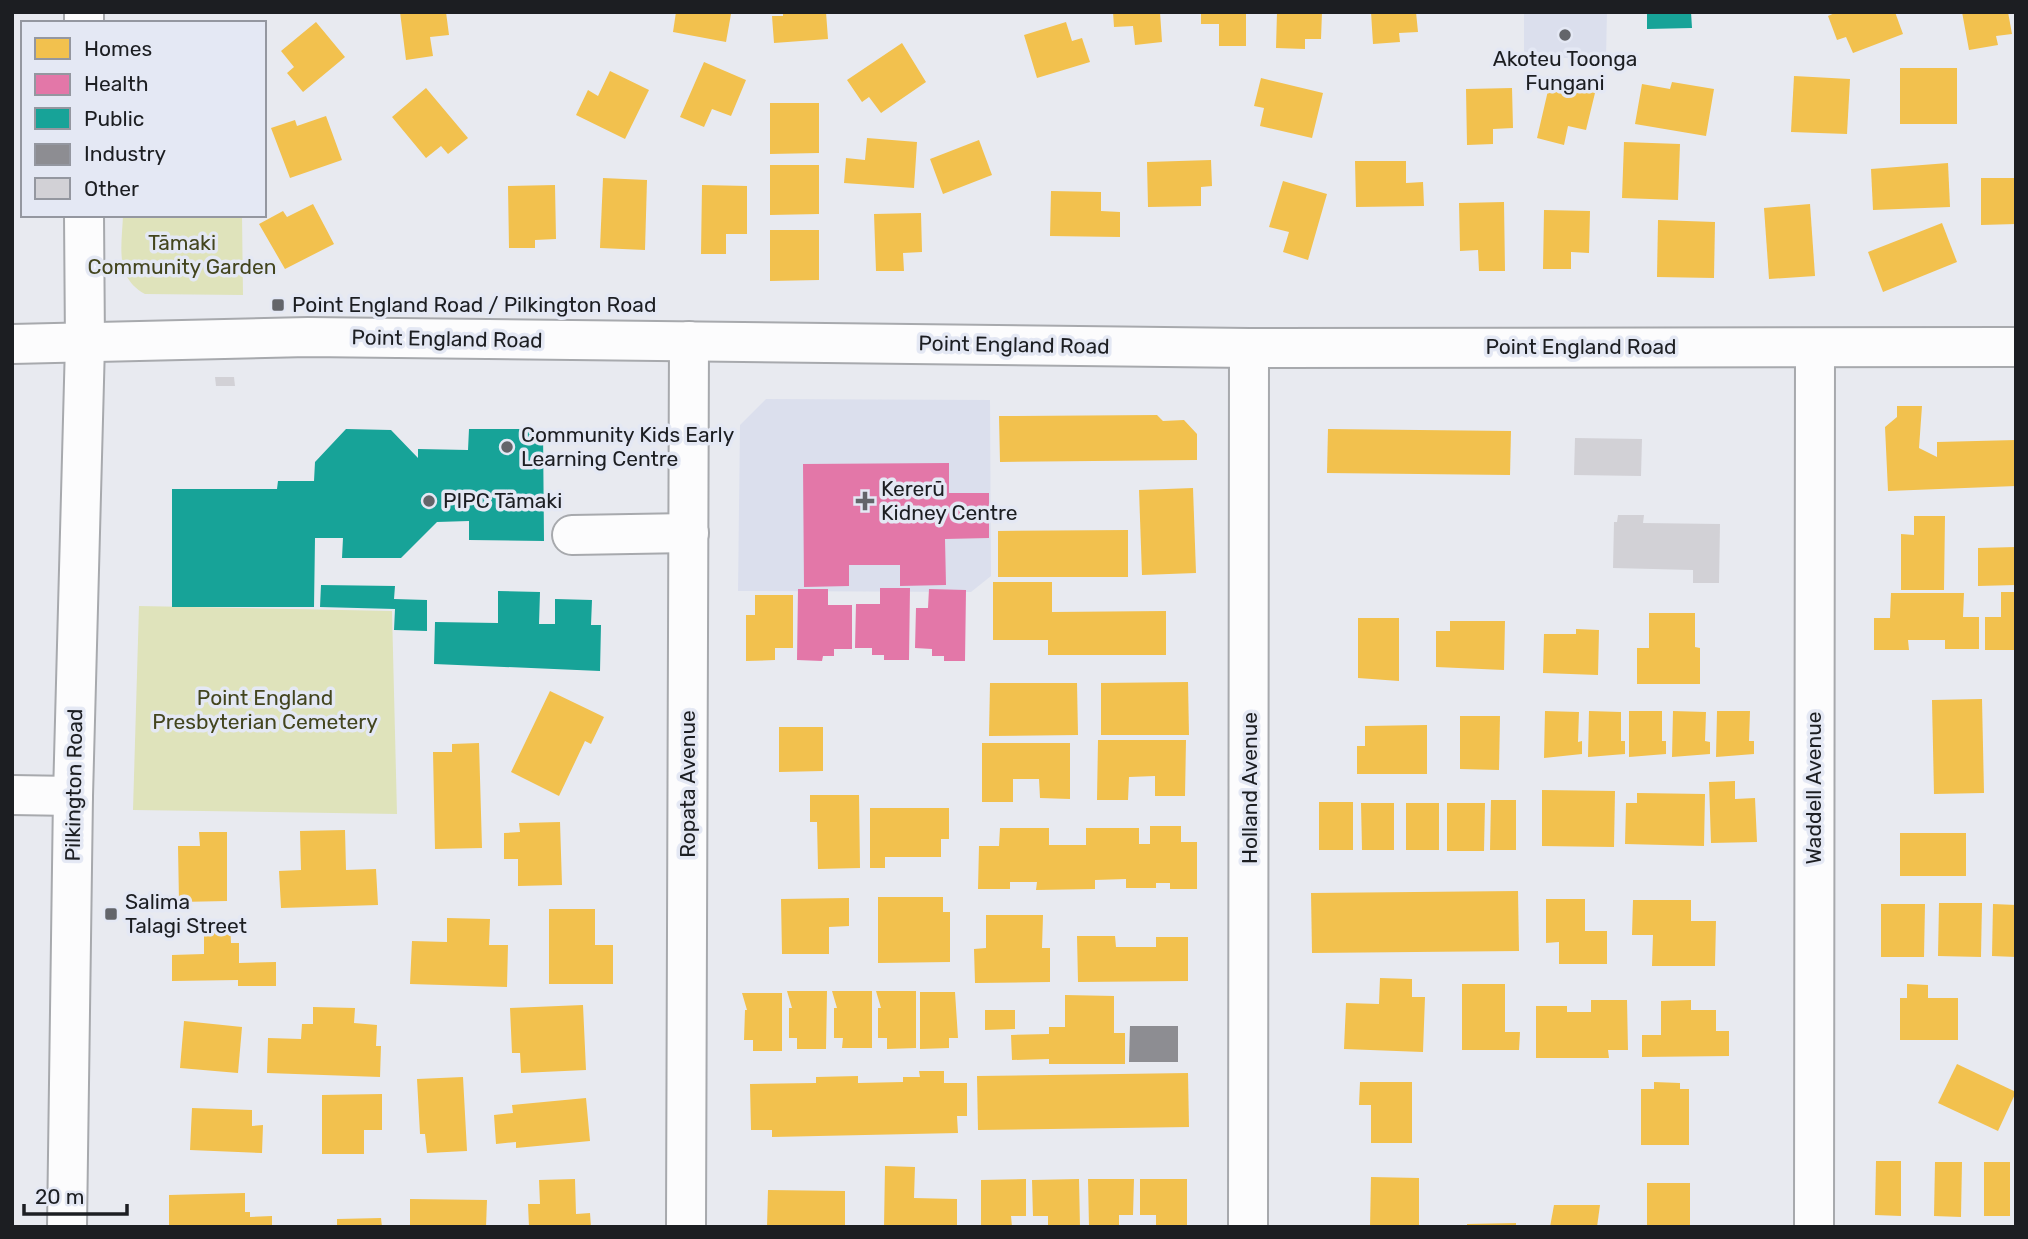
<svg xmlns="http://www.w3.org/2000/svg" width="2028" height="1239" font-family="Rubik,sans-serif">
	<style>
		.built { fill: #dbdfed }
		.green { fill: #dfe3bb }
		.homes { fill: #f2c14e }
		.health { fill: #e377a8 }
		.public { fill: #17a398 }
		.industry { fill: #8d8d92 }
		.building { fill: #d2d1d6 }
		.lines { fill: none; stroke-linecap: round; stroke-linejoin: round }
		.minor-casing { stroke: #a7a9ad; stroke-width: 42 }
		.minor { stroke: #fcfcfd; stroke-width: 38 }
		.poi-dot { fill: #63656a; stroke: #e4e8f4; stroke-width: 2.5 }
		.labels { text-anchor: middle; stroke-width: 7; stroke-linejoin: round; paint-order: stroke }
		.poi-label { font-size: 21px; fill: #1c1e22; stroke: #e4e8f4; text-anchor: start }
		.park-label { font-size: 21px; fill: #43451e; stroke: #e4e8f4 }
		.street-label { font-size: 21px; fill: #1c1e22; stroke: #e4e8f4 }
	</style>
	<rect width="100%" height="100%" fill="#e8eaf0"/>
	<g class="built">
		<polygon points="1524,12 1607,12 1606,58 1524,58"/>
		<polygon points="766,399 990,400 991,576 971,592 738,591 740,425"/>
	</g>
	<g class="green">
		<path d="M123 215H242L243 295 145 294C114 277 122 246 123 215Z"/>
		<polygon points="139,606 392,611 397,814 133,810"/>
	</g>
	<g class="homes">
		<polygon points="400,12 446,12 449,35 430,37 433,56 406,60"/>
		<polygon points="676,12 731,14 726,42 673,32"/>
		<polygon points="783,12 826,12 828,39 774,43 772,16 783,16"/>
		<polygon points="1113,12 1160,12 1162,42 1135,45 1133,26 1114,27"/>
		<polygon points="1201,12 1246,12 1246,46 1219,46 1219,24 1201,24"/>
		<polygon points="1277,12 1322,12 1321,39 1305,39 1305,49 1276,48"/>
		<polygon points="1371,12 1416,12 1418,32 1399,33 1400,42 1373,44"/>
		<polygon points="1837,12 1895,12 1903,34 1853,53 1846,37 1837,40 1828,16"/>
		<polygon points="1962,12 2008,12 2012,34 1996,36 1998,45 1969,50"/>
		<polygon points="316,22 345,57 303,92 287,73 294,67 281,51"/>
		<polygon points="1066,22 1072,41 1082,38 1090,62 1037,78 1024,35"/>
		<polygon points="902,43 926,82 881,113 869,97 862,102 847,80"/>
		<polygon points="704,62 746,80 731,116 712,109 704,127 680,117"/>
		<rect x="1900" y="68" width="57" height="56"/>
		<polygon points="610,71 649,90 625,139 576,115 588,90 598,96"/>
		<polygon points="1794,76 1850,79 1847,134 1791,132"/>
		<polygon points="1261,78 1323,93 1312,138 1260,126 1264,108 1254,106"/>
		<polygon points="1550,82 1595,93 1586,130 1568,126 1564,145 1537,138"/>
		<polygon points="1672,82 1714,89 1706,136 1635,124 1642,84 1670,89"/>
		<polygon points="426,88 468,138 448,154 441,146 426,158 392,117"/>
		<polygon points="1512,88 1513,128 1493,129 1493,144 1467,145 1466,89"/>
		<polygon points="770,103 819,103 819,153 770,154"/>
		<polygon points="326,116 342,160 290,178 271,128 295,120 297,126"/>
		<polygon points="867,138 917,142 914,188 844,183 846,158 865,160"/>
		<polygon points="979,140 992,175 943,194 930,159"/>
		<polygon points="1624,142 1680,144 1678,200 1622,198"/>
		<polygon points="1211,160 1212,186 1201,187 1201,206 1148,207 1147,162"/>
		<polygon points="1355,161 1406,161 1406,183 1423,182 1424,206 1356,207"/>
		<polygon points="1948,163 1950,207 1873,210 1871,169"/>
		<polygon points="770,165 819,165 819,214 770,215"/>
		<polygon points="603,178 647,180 645,250 600,248"/>
		<polygon points="1981,178 2016,178 2016,224 1981,225"/>
		<polygon points="1283,181 1327,194 1308,260 1283,252 1289,232 1269,227"/>
		<polygon points="555,185 556,239 535,240 535,248 509,248 508,186"/>
		<polygon points="702,185 747,186 747,234 726,234 726,254 701,254"/>
		<polygon points="1051,191 1101,192 1101,211 1120,212 1120,237 1050,236"/>
		<polygon points="1504,202 1505,271 1479,271 1478,250 1460,251 1459,203"/>
		<polygon points="313,204 334,244 285,269 259,224 283,211 287,217"/>
		<polygon points="1810,204 1815,276 1769,279 1764,208"/>
		<polygon points="1544,210 1590,211 1589,253 1571,252 1571,269 1543,269"/>
		<polygon points="921,213 922,252 903,253 904,271 876,271 874,214"/>
		<polygon points="1658,220 1715,222 1714,278 1657,277"/>
		<polygon points="1942,223 1957,262 1883,292 1868,252"/>
		<polygon points="770,230 819,230 819,280 770,281"/>
		<polygon points="1897,406 1922,406 1919,448 1937,457 1937,442 2016,440 2016,486 1888,491 1885,427 1897,417"/>
		<polygon points="1157,415 1163,421 1184,420 1197,434 1197,460 1000,462 999,416"/>
		<polygon points="1328,429 1511,431 1510,475 1327,473"/>
		<polygon points="1193,488 1196,573 1142,575 1139,490"/>
		<polygon points="1914,516 1945,516 1944,590 1901,590 1901,534 1914,535"/>
		<polygon points="1128,530 1128,577 998,577 998,531"/>
		<polygon points="2016,547 2016,585 1978,586 1978,548"/>
		<polygon points="993,582 1052,582 1052,612 1166,611 1166,655 1048,655 1048,640 993,640"/>
		<polygon points="2001,592 2016,592 2016,650 1985,650 1985,617 2001,617"/>
		<polygon points="1891,593 1964,593 1963,617 1979,617 1979,649 1945,649 1945,640 1908,640 1909,650 1874,650 1874,618 1890,618"/>
		<polygon points="755,595 793,595 793,648 775,648 775,660 746,661 746,615 755,615"/>
		<polygon points="1649,613 1695,613 1695,647 1700,648 1700,684 1637,684 1637,648 1649,648"/>
		<polygon points="1358,618 1399,618 1399,681 1358,678"/>
		<polygon points="1450,621 1505,621 1504,670 1436,667 1436,631 1450,631"/>
		<polygon points="1576,629 1599,630 1598,675 1543,673 1544,634 1576,634"/>
		<polygon points="1188,682 1189,735 1101,735 1101,683"/>
		<polygon points="990,683 1077,683 1078,735 989,736"/>
		<polygon points="550,691 604,717 591,744 585,741 559,796 511,772"/>
		<polygon points="1982,699 1984,793 1934,794 1932,700"/>
		<polygon points="1545,711 1579,712 1578,742 1582,741 1582,754 1544,758"/>
		<polygon points="1589,711 1621,712 1621,741 1625,741 1625,754 1588,757"/>
		<polygon points="1629,711 1662,711 1662,741 1666,741 1666,754 1629,757"/>
		<polygon points="1673,711 1706,712 1705,741 1710,742 1710,754 1672,757"/>
		<polygon points="1717,711 1750,711 1749,741 1754,741 1754,754 1716,757"/>
		<polygon points="1460,716 1500,716 1499,770 1460,769"/>
		<polygon points="1427,725 1427,774 1357,774 1357,746 1365,746 1365,726"/>
		<polygon points="779,727 823,727 823,771 779,772"/>
		<polygon points="1098,740 1186,740 1185,796 1155,796 1155,776 1129,777 1128,800 1097,800"/>
		<polygon points="479,743 482,848 435,849 433,752 452,752 452,744"/>
		<polygon points="982,743 1070,743 1070,799 1040,798 1039,779 1013,779 1013,802 982,802"/>
		<polygon points="1735,781 1735,799 1755,798 1757,842 1711,843 1709,782"/>
		<polygon points="1542,790 1615,791 1614,847 1542,846"/>
		<polygon points="1637,793 1705,794 1704,846 1625,844 1626,803 1637,803"/>
		<polygon points="810,795 859,795 860,868 818,869 817,822 810,822"/>
		<polygon points="1491,800 1516,800 1516,850 1490,850"/>
		<rect x="1319" y="802" width="34" height="48"/>
		<polygon points="1361,803 1394,803 1394,850 1362,850"/>
		<rect x="1406" y="803" width="33" height="47"/>
		<polygon points="1447,803 1485,803 1484,851 1447,851"/>
		<polygon points="870,808 949,808 949,839 941,839 941,857 885,857 885,868 870,868"/>
		<polygon points="560,822 562,885 518,886 518,859 504,859 504,833 520,832 519,823"/>
		<polygon points="1150,826 1181,826 1181,842 1197,842 1197,889 1170,889 1170,883 1156,883 1156,888 1126,888 1126,879 1095,880 1095,889 1036,890 1037,882 1010,882 1010,889 978,889 979,846 999,846 1000,828 1049,828 1049,845 1086,845 1086,828 1139,828 1139,844 1150,844"/>
		<polygon points="345,830 346,870 376,869 378,905 281,908 279,871 301,870 300,831"/>
		<polygon points="199,832 227,832 227,901 179,902 178,846 200,846"/>
		<rect x="1900" y="833" width="66" height="43"/>
		<polygon points="1518,891 1519,951 1312,953 1311,893"/>
		<polygon points="878,897 943,897 943,912 950,912 950,962 878,963"/>
		<polygon points="849,898 849,926 829,927 829,954 782,954 781,899"/>
		<polygon points="1546,899 1585,899 1585,931 1607,931 1607,964 1559,964 1559,942 1546,943"/>
		<polygon points="1633,900 1691,900 1691,921 1716,921 1715,966 1652,966 1653,935 1632,935"/>
		<polygon points="1939,903 1982,903 1981,957 1938,956"/>
		<polygon points="1881,904 1925,904 1924,957 1881,957"/>
		<polygon points="1993,904 2016,905 2016,957 1992,956"/>
		<polygon points="549,909 595,909 595,945 613,945 613,984 549,984"/>
		<polygon points="986,915 1043,915 1042,948 1050,948 1050,982 975,983 974,949 986,948"/>
		<polygon points="447,918 490,919 489,945 508,945 507,987 410,984 412,941 447,942"/>
		<polygon points="230,924 231,943 239,943 239,963 276,962 276,986 238,986 238,980 172,981 172,955 204,954 204,925"/>
		<polygon points="1077,936 1115,936 1116,947 1156,947 1156,937 1188,937 1188,981 1078,982"/>
		<polygon points="1380,978 1412,979 1412,997 1425,997 1423,1052 1344,1049 1346,1003 1379,1004"/>
		<polygon points="1462,984 1505,984 1505,1032 1520,1032 1519,1050 1462,1050"/>
		<polygon points="1907,984 1928,985 1928,998 1958,998 1958,1040 1900,1040 1900,998 1907,998"/>
		<polygon points="787,991 827,991 826,1049 797,1049 797,1038 789,1038 789,1008 792,1008"/>
		<polygon points="832,991 872,991 872,1048 842,1048 843,1038 834,1038 834,1008 837,1008"/>
		<polygon points="876,991 916,991 916,1048 887,1049 887,1038 878,1038 878,1008 881,1008"/>
		<polygon points="920,992 955,992 958,1038 949,1038 949,1048 920,1049"/>
		<polygon points="742,993 782,993 782,1051 753,1051 753,1040 744,1040 745,1010 747,1010"/>
		<polygon points="1065,995 1114,996 1114,1033 1125,1033 1125,1064 1049,1064 1049,1059 1012,1060 1011,1035 1049,1034 1049,1027 1065,1027"/>
		<polygon points="1591,1000 1627,1000 1628,1050 1608,1050 1609,1058 1536,1058 1536,1006 1567,1006 1567,1012 1591,1012"/>
		<polygon points="1691,1000 1691,1010 1716,1010 1716,1031 1729,1031 1729,1056 1642,1057 1642,1035 1661,1035 1661,1001"/>
		<polygon points="583,1005 586,1070 521,1073 520,1053 512,1053 510,1008"/>
		<polygon points="313,1007 355,1008 354,1023 377,1025 376,1046 381,1046 380,1077 267,1073 268,1038 301,1039 302,1024 313,1024"/>
		<polygon points="985,1010 1015,1010 1015,1029 985,1030"/>
		<polygon points="184,1021 242,1027 238,1073 180,1068"/>
		<polygon points="1957,1064 2016,1092 1998,1131 1938,1103"/>
		<polygon points="919,1071 944,1071 944,1083 967,1083 967,1116 957,1116 958,1133 772,1137 772,1130 751,1130 750,1084 816,1083 816,1077 858,1076 858,1083 903,1082 903,1077 920,1077"/>
		<polygon points="1188,1073 1189,1127 978,1130 977,1076"/>
		<polygon points="463,1077 467,1151 427,1153 425,1134 420,1134 417,1079"/>
		<polygon points="1360,1082 1412,1082 1412,1143 1371,1143 1371,1105 1359,1105"/>
		<polygon points="1654,1082 1680,1083 1680,1089 1689,1089 1689,1145 1641,1145 1641,1089 1654,1089"/>
		<polygon points="382,1094 382,1130 364,1130 364,1154 322,1154 322,1095"/>
		<polygon points="586,1098 590,1141 516,1148 516,1142 496,1144 494,1115 513,1113 512,1105"/>
		<polygon points="192,1108 252,1110 252,1126 263,1125 262,1153 190,1150"/>
		<polygon points="1876,1161 1901,1161 1901,1216 1875,1215"/>
		<polygon points="1935,1162 1962,1162 1961,1217 1934,1216"/>
		<rect x="1984" y="1162" width="26" height="54"/>
		<polygon points="885,1166 915,1167 914,1198 957,1199 957,1227 884,1227"/>
		<polygon points="1371,1177 1419,1178 1419,1227 1370,1227"/>
		<polygon points="575,1179 576,1214 590,1213 591,1227 529,1227 528,1204 540,1204 539,1180"/>
		<polygon points="1026,1179 1026,1216 1011,1216 1012,1227 981,1227 981,1180"/>
		<polygon points="1079,1179 1080,1227 1048,1227 1048,1216 1033,1216 1032,1180"/>
		<polygon points="1088,1179 1134,1179 1133,1215 1119,1215 1119,1227 1089,1227"/>
		<polygon points="1140,1179 1187,1179 1187,1227 1156,1227 1156,1215 1140,1215"/>
		<rect x="1647" y="1183" width="43" height="44"/>
		<polygon points="768,1190 845,1191 845,1227 767,1227"/>
		<polygon points="245,1193 245,1212 250,1212 250,1217 272,1216 272,1227 169,1227 169,1195"/>
		<polygon points="410,1199 487,1200 486,1227 410,1227"/>
		<polygon points="1554,1205 1600,1205 1597,1227 1550,1227"/>
		<polygon points="381,1218 382,1227 337,1227 337,1219"/>
		<polygon points="1516,1223 1516,1227 1467,1227 1467,1224"/>
	</g>
	<g class="health">
		<polygon points="949,463 949,493 989,493 989,538 945,539 946,585 900,586 900,565 849,565 849,586 804,587 803,464"/>
		<polygon points="880,588 910,588 909,660 884,660 884,655 872,655 872,648 855,648 856,604 880,604"/>
		<polygon points="798,589 828,589 828,605 852,605 852,649 834,649 834,656 823,656 822,661 797,660"/>
		<polygon points="929,589 966,590 965,661 944,661 944,656 932,656 932,649 915,648 916,608 928,608"/>
	</g>
	<g class="public">
		<polygon points="1647,12 1691,12 1692,28 1647,29"/>
		<polygon points="346,429 391,430 418,458 418,449 468,450 469,429 543,429 544,541 469,540 469,521 437,522 401,558 342,558 343,538 315,538 314,607 172,607 172,489 277,489 278,481 314,481 315,462"/>
		<polygon points="321,585 395,586 394,599 427,600 427,631 394,630 395,609 320,607"/>
		<polygon points="498,591 540,592 539,624 555,624 555,599 592,600 591,625 601,625 600,671 434,664 435,622 498,623"/>
	</g>
	<polygon class="industry" points="1130,1026 1178,1026 1178,1062 1129,1062"/>
	<g class="building">
		<polygon points="215,377 234,377 235,386 216,386"/>
		<polygon points="1575,438 1642,439 1641,476 1574,475"/>
		<polygon points="1618,515 1644,515 1643,523 1720,524 1719,583 1693,583 1693,570 1613,568 1614,522 1617,522"/>
	</g>
	<g class="lines">
		<g class="minor-casing">
			<g id="minor">
				<polyline points="84,23 84,12"/>
				<polyline points="12,344 308,337 1249,348 2016,347"/>
				<polyline points="572,535 689,533"/>
				<polyline points="12,795 73,796"/>
				<polyline points="67,1227 73,796 85,344 84,215"/>
				<polyline points="686,1227 689,341"/>
				<polyline points="1248,1227 1249,348"/>
				<polyline points="1814,1227 1815,348"/>
			</g>
		</g>
		<use href="#minor" class="minor"/>
	</g>
	<g class="poi-dot">
		<circle cx="1565" cy="35" r="7"/>
		<rect x="271" y="298" width="14" height="14" rx="3.5"/>
		<circle cx="507" cy="447" r="7"/>
		<circle cx="429" cy="501" r="7"/>
		<path d="M861.5 490.5h7v7h7v7h-7v7h-7v-7h-7v-7h7z"/>
		<rect x="104" y="907" width="14" height="14" rx="3.5"/>
	</g>
	<g class="labels">
		<g class="poi-label">
			<text x="1565" y="66" text-anchor="middle">Akoteu Toonga<tspan x="1565" dy="24">Fungani</tspan></text>
			<text x="292" y="312">Point England Road / Pilkington Road</text>
			<text x="521" y="442">Community Kids Early<tspan x="521" dy="24">Learning Centre</tspan></text>
			<text x="881" y="496">Kererū<tspan x="881" dy="24">Kidney Centre</tspan></text>
			<text x="443" y="508">PIPC Tāmaki</text>
			<text x="125" y="909">Salima<tspan x="125" dy="24">Talagi Street</tspan></text>
		</g>
		<g class="park-label">
			<text x="182" y="250">Tāmaki<tspan x="182" dy="24">Community Garden</tspan></text>
			<text x="265" y="705">Point England<tspan x="265" dy="24">Presbyterian Cemetery</tspan></text>
		</g>
		<g class="street-label">
			<text transform="translate(447 339) rotate(1)" y="7">Point England Road</text>
			<text transform="translate(1014 345) rotate(1)" y="7">Point England Road</text>
			<text x="1581" y="354">Point England Road</text>
			<text transform="translate(688 784) rotate(-90)" y="7">Ropata Avenue</text>
			<text transform="translate(74 785) rotate(-89)" y="7">Pilkington Road</text>
			<text transform="translate(1250 788) rotate(-90)" y="7">Holland Avenue</text>
			<text transform="translate(1814 788) rotate(-90)" y="7">Waddell Avenue</text>
		</g>
	</g>
	<rect width="2028" height="1239" fill="none" stroke="#1c1e22" stroke-width="28"/>
	<rect x="21" y="21" width="245" height="196" fill="#e4e8f4" stroke="#9497a0" stroke-width="2"/>
	<rect x="35" y="38" width="35" height="21" fill="#f2c14e" stroke="#9497a0" stroke-width="2"/>
	<text x="84" y="56" font-size="21" fill="#1c1e22">Homes</text>
	<rect x="35" y="74" width="35" height="21" fill="#e377a8" stroke="#9497a0" stroke-width="2"/>
	<text x="84" y="91" font-size="21" fill="#1c1e22">Health</text>
	<rect x="35" y="108" width="35" height="21" fill="#17a398" stroke="#9497a0" stroke-width="2"/>
	<text x="84" y="126" font-size="21" fill="#1c1e22">Public</text>
	<rect x="35" y="144" width="35" height="21" fill="#8d8d92" stroke="#9497a0" stroke-width="2"/>
	<text x="84" y="161" font-size="21" fill="#1c1e22">Industry</text>
	<rect x="35" y="178" width="35" height="21" fill="#d2d1d6" stroke="#9497a0" stroke-width="2"/>
	<text x="84" y="196" font-size="21" fill="#1c1e22">Other</text>
	<path d="M24 1204v10h103v-10" fill="none" stroke="#1c1e22" stroke-width="3.5"/>
	<text x="35" y="1204" font-size="21" fill="#1c1e22" stroke="#e4e8f4" stroke-width="5" paint-order="stroke">20 m</text>
</svg>
